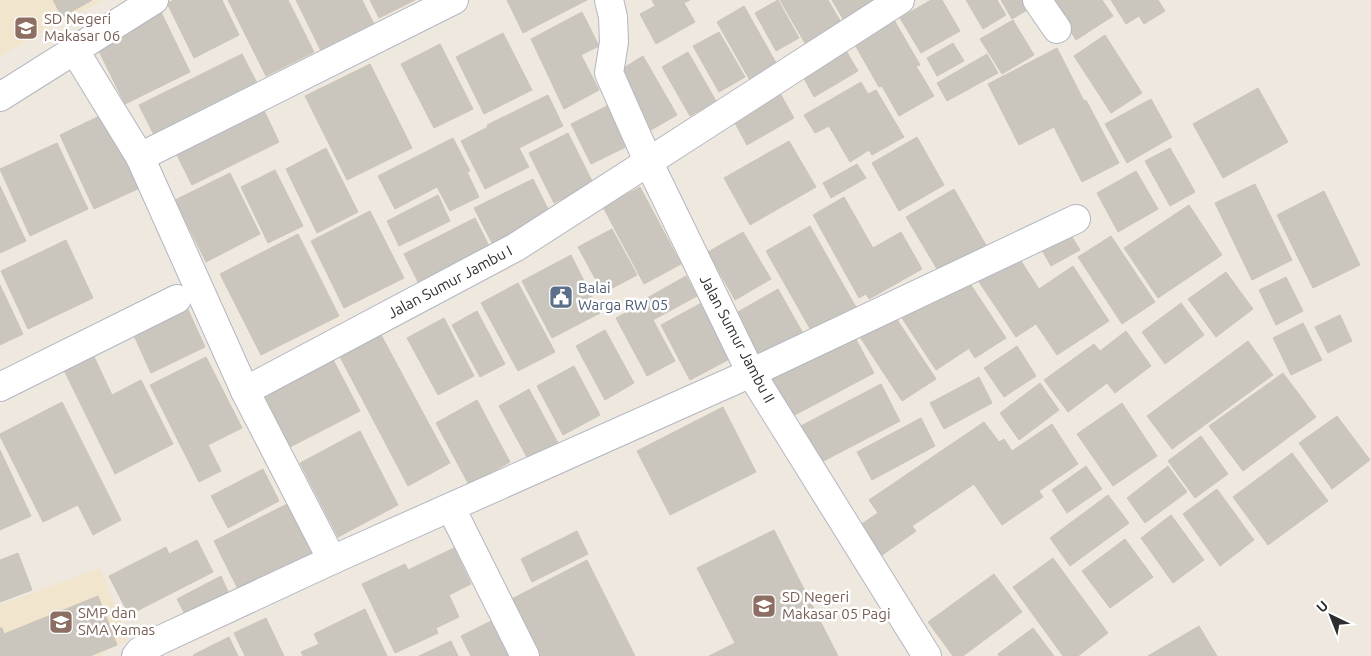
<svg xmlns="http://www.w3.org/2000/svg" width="1371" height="656" font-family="Ubuntu,sans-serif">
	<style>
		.education { fill: #f2e5ce }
		.building { fill: #cbc6bd; stroke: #cbc4b8 }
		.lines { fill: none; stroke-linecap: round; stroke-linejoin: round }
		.minor-casing { stroke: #b3b6c1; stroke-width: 30 }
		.minor { stroke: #fff; stroke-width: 28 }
		.labels { text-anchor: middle; stroke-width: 5; stroke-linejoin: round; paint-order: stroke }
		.education-label { font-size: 15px; fill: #785e54; stroke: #fff; text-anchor: start }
		.street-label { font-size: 15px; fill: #2d2d2d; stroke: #fff }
		.service-label { font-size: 15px; fill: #4e5e75; stroke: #fff; text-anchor: start }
	</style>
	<rect width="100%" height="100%" fill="#efe8df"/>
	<g class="education">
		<polygon points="0,0 103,0 0,56"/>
		<polygon points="100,568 129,639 102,653 103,656 0,656 0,605"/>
	</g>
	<g class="building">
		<polygon points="53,0 92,0 62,17"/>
		<polygon points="174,0 222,0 239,35 194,58 167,3"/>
		<polygon points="228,0 288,0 314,52 266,76"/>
		<polygon points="296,0 362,0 376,28 323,55"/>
		<polygon points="370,0 415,0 379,18"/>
		<polygon points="507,0 587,0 523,33"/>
		<polygon points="652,0 690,0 684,3 695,22 656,44 640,14 655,6"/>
		<polygon points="778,0 799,38 776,51 755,13"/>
		<polygon points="780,0 828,0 842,24 806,45"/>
		<polygon points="832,0 877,0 847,26"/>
		<polygon points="931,0 942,0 960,31 921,53 900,18"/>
		<polygon points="966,0 997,0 1006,15 983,29"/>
		<polygon points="1001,0 1027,0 1032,7 1012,19"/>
		<polygon points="1051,0 1102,0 1113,16 1076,40"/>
		<polygon points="1111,0 1158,0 1165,11 1144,24 1139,16 1126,24"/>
		<polygon points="744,6 779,68 752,84 717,22"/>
		<polygon points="161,12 190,72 125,104 96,45"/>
		<polygon points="582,12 599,46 581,55 599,90 564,109 531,39"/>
		<polygon points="890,13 920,65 916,66 934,96 899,116 882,86 879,87 850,36"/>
		<polygon points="1013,20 1034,55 1002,74 980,39"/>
		<polygon points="719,32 745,77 719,92 693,46"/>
		<polygon points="503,33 532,90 484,114 456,57"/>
		<polygon points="1105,35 1142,93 1111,113 1074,56"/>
		<polygon points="841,42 858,71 814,97 798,67"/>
		<polygon points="953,43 964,61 937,76 927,58"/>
		<polygon points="440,44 473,109 434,128 401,64"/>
		<polygon points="1057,48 1084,101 1086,100 1119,163 1082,182 1054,127 1019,145 988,84"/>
		<polygon points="688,52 716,101 690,116 662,67"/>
		<polygon points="242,54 258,85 155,137 139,105"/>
		<polygon points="987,54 998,73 947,101 937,83"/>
		<polygon points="643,56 677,115 651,130 617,72"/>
		<polygon points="370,64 412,148 347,180 305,96"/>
		<polygon points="861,82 868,94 876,90 904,137 872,155 869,150 850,162 829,126 815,133 804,115"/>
		<polygon points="777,88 794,118 747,145 730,114"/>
		<polygon points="1258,88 1288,142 1223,178 1193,124"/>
		<polygon points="548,95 563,126 519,148 529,167 485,189 461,141 488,127 487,125"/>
		<polygon points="1151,99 1172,137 1127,163 1105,124"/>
		<polygon points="261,104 279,142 192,185 173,147"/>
		<polygon points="609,105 630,145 591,164 571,124"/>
		<polygon points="108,112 142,187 94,209 60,135"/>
		<polygon points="568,133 593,183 554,203 529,153"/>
		<polygon points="917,137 944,185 899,211 872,163"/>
		<polygon points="453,138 470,171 467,172 479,197 450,211 437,187 395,209 378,176"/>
		<polygon points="789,141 816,187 750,225 724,178"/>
		<polygon points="57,143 88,209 30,236 0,169"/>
		<polygon points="326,148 358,212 317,233 286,169"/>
		<polygon points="1170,148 1195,192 1170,206 1145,161"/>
		<polygon points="857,164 866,178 831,198 823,183"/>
		<polygon points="275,170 303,226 268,243 241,187"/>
		<polygon points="1136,171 1158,209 1118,232 1097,193"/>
		<polygon points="230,173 260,234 206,262 175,200"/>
		<polygon points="533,179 550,213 492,243 474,208"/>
		<polygon points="1255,184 1292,260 1252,280 1215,203"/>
		<polygon points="0,186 26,241 0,253"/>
		<polygon points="640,187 681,264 644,284 603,207"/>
		<polygon points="954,189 987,247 940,274 906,217"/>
		<polygon points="1324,191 1360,265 1313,288 1277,215"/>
		<polygon points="438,195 450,221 399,246 387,221"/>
		<polygon points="844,197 873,248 901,232 922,269 869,299 866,294 859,298 813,215"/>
		<polygon points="1189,205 1222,255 1158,298 1124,248"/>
		<polygon points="370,211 404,278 344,308 311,241"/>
		<polygon points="475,218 493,254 422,290 404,254"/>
		<polygon points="810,226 857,309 813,334 766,251"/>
		<polygon points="1066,227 1080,250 1051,266 1038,243"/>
		<polygon points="612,229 637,275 603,293 578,247"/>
		<polygon points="743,232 771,279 735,300 708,252"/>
		<polygon points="298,234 339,316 261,355 220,274"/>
		<polygon points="1111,236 1155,302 1122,324 1078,257"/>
		<polygon points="66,240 93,298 28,329 1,271"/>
		<polygon points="1014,250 1039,289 1073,266 1109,321 1057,355 1036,324 1016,337 975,276"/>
		<polygon points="571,255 600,313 552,338 522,281"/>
		<polygon points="1226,272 1253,309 1216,337 1188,299"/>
		<polygon points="686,276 697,296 653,320 675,361 647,376 616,318 635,308 633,306"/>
		<polygon points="965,276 1006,338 975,358 934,296"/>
		<polygon points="1286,277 1303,311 1276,325 1259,290"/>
		<polygon points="518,283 555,352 518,371 481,303"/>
		<polygon points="0,285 23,334 0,345"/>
		<polygon points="778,289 804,335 761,359 736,313"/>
		<polygon points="932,294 968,349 936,370 900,315"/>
		<polygon points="707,300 737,355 690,380 661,325"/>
		<polygon points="185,303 205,347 151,373 131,329"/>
		<polygon points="1181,303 1204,335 1165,364 1142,332"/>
		<polygon points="477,311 505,364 480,377 452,325"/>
		<polygon points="892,312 936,379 902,401 858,334"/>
		<polygon points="1340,315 1352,341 1328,353 1315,327"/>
		<polygon points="444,318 474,376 438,395 407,338"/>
		<polygon points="1303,323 1322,360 1291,375 1273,338"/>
		<polygon points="605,330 634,383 605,400 576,346"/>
		<polygon points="1126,331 1151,366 1115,393 1107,383 1068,412 1044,380 1094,344 1100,351"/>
		<polygon points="852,332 874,373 791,417 769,377"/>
		<polygon points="380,333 450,463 408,486 339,355"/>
		<polygon points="1248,341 1273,375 1172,449 1147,416"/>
		<polygon points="1017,346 1036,376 1004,397 984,368"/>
		<polygon points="90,348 112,395 141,380 173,444 115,474 60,362"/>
		<polygon points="329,352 360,411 290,447 260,388"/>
		<polygon points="206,357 242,428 208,445 221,471 199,482 150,385"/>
		<polygon points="574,366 600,415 563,435 537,386"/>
		<polygon points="1283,373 1316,417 1243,471 1209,426"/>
		<polygon points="979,377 992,403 944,429 930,403"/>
		<polygon points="1040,383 1059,410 1019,440 1000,413"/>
		<polygon points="881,384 900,421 814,466 795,429"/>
		<polygon points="529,389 558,443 528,459 499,406"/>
		<polygon points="477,400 510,462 469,485 436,423"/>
		<polygon points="62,402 121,520 93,535 78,505 43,522 0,436 0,434"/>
		<polygon points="1122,403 1157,456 1113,486 1077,434"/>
		<polygon points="723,407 756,472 670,515 637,451"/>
		<polygon points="1337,416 1370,460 1332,489 1299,443"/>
		<polygon points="921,418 935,446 872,480 857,452"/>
		<polygon points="984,422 999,442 1004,439 1012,451 1052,424 1078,464 1039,491 1043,497 1002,525 974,484 912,526 916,531 878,558 857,527 878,513 869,500"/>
		<polygon points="360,431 398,505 338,537 300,463"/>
		<polygon points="1201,436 1228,474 1195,498 1168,461"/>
		<polygon points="0,450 31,516 0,530"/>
		<polygon points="1292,453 1328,501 1268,545 1233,497"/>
		<polygon points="1086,466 1102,489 1067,513 1052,490"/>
		<polygon points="1168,466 1187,492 1145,523 1127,498"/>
		<polygon points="263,469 279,501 228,528 211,496"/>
		<polygon points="1217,489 1254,540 1220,566 1183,514"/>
		<polygon points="1108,495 1129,523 1070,566 1050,538"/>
		<polygon points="287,504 315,557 241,595 214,541"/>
		<polygon points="1171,515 1204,560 1173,583 1141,538"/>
		<polygon points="774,530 838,656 709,656 735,643 697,568"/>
		<polygon points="577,531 588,554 532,582 521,559"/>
		<polygon points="1125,539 1153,577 1110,608 1082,571"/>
		<polygon points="197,540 213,572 129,615 109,576 166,547 169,554"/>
		<polygon points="454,548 471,584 449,595 459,617 436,628 438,633 395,653 362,584 405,564 408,570"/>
		<polygon points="18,553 32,590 0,602 0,560"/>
		<polygon points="1053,558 1108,633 1078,656 1063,656 1013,587"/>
		<polygon points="587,560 635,656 534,656 506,602"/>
		<polygon points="994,574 1022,612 963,656 953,656 928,622"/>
		<polygon points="221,576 231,598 188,620 177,599"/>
		<polygon points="98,596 117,645 90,656 0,656 0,628 2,628 4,634"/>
		<polygon points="365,609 387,656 303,656 301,652 319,644 314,634"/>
		<polygon points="266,618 284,656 245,656 234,633"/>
		<polygon points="493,620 510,656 471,656 461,636"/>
		<polygon points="1199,626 1217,656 1148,656"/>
		<polygon points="1033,628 1054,656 999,656 998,654"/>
		<polygon points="229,637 238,656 194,656 193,655"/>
		<polygon points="451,641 458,656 419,656"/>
	</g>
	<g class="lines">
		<g class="minor-casing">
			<g id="minor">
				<polyline points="609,0 613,17 614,42 609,73 648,161 751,373 927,656"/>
				<polyline points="1037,0 1057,29"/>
				<polyline points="75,51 140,157 245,391 332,560"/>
				<polyline points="0,97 154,0"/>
				<polyline points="140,157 454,0"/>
				<polyline points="0,387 177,299"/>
				<polyline points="245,391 516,247 900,0"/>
				<polyline points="451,508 525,656"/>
				<polyline points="136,656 140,651 158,641 332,560 751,373 1076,219"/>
			</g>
		</g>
		<use href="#minor" class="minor"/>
	</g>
	<defs>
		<g id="school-square" transform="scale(1.25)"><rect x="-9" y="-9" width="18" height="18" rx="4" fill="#8d6e63" stroke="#fff"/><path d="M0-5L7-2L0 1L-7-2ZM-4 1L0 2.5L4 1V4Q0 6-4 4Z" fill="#fff"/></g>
		<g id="civic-square" transform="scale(1.25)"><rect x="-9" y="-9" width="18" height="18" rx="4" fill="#5c6f8a" stroke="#fff"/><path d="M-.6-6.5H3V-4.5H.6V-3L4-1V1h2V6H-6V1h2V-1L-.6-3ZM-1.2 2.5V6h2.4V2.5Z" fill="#fff"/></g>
	</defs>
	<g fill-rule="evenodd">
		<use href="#school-square" x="26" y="28"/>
		<use href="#civic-square" x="561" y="297"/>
		<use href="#school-square" x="764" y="606"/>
		<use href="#school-square" x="61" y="622"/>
	</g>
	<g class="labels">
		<g class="education-label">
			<text x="44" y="24">SD Negeri<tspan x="44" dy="17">Makasar 06</tspan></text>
			<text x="782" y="602">SD Negeri<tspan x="782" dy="17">Makasar 05 Pagi</tspan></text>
			<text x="78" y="618">SMP dan<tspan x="78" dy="17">SMA Yamas</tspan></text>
		</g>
		<g class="street-label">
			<text transform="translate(450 282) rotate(-28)" y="5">Jalan Sumur Jambu I</text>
			<text transform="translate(737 339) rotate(62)" y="5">Jalan Sumur Jambu II</text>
		</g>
		<g class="service-label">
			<text x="578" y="293">Balai<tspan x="578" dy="17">Warga RW 05</tspan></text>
		</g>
	</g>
	<g transform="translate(1331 616) rotate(317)" stroke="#ffffff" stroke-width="4" paint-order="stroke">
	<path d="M0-4L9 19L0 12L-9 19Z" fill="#2d2d2d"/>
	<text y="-8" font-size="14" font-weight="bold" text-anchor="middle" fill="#2d2d2d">U</text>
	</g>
</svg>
